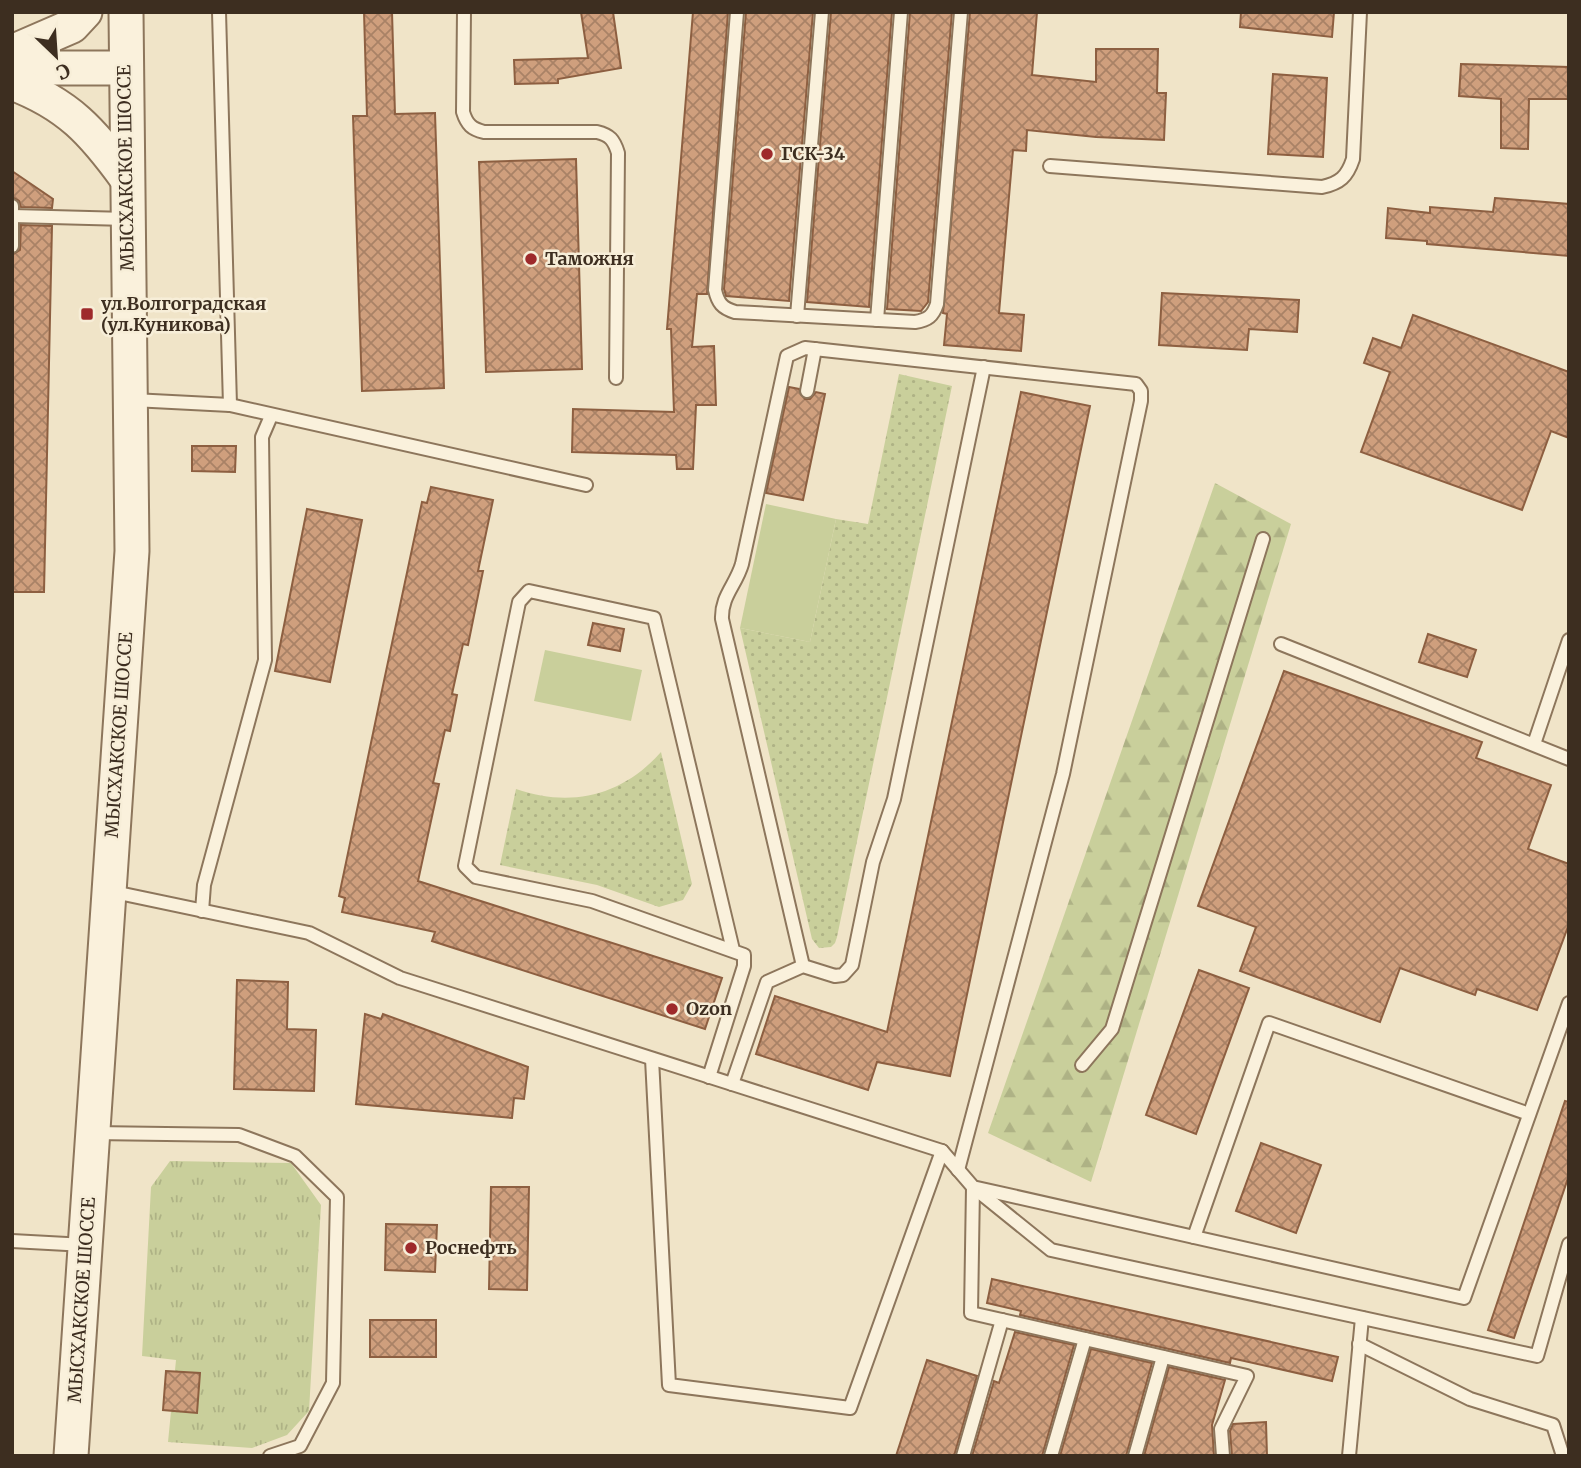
<svg xmlns="http://www.w3.org/2000/svg" width="1581" height="1468" font-family="Merriweather,serif">
	<style>
		.grass { fill: url(#grass-tufts) }
		.forest { fill: url(#forest-firs) }
		.park { fill: url(#park-dots) }
		.garden { fill: #c9cf9b }
		.building { fill: url(#building-cross-hatch); stroke: #8d5f41; stroke-width: 2 }
		.lines { fill: none; stroke-linecap: round; stroke-linejoin: round }
		.service-casing { stroke: #8d765c; stroke-width: 16 }
		.tertiary-casing { stroke: #8d765c; stroke-width: 37 }
		.service { stroke: #faf1dc; stroke-width: 12 }
		.tertiary { stroke: #faf1dc; stroke-width: 33 }
		.poi-dot { fill: #9e2a2b; stroke: #f7eed8; stroke-width: 2.5 }
		.labels { text-anchor: middle; stroke-width: 5; stroke-linejoin: round; paint-order: stroke }
		.poi-label { font-size: 18px; font-weight: bold; fill: #3d2e20; stroke: #f7eed8; text-anchor: start }
		.street-label { font-size: 18px; fill: #3d2e20; stroke: #f7eed8 }
	</style>
	<defs>
		<pattern id="grass-tufts" width="24" height="20" patternUnits="userSpaceOnUse" patternTransform="scale(1.75)"><rect width="24" height="20" fill="#c9cf9b"/><path d="M3 7l-1-3M5 7V3M7 7l1-3M15 17l-1-3M17 17v-4M19 17l1-3" fill="none" stroke="#aeb285"/></pattern>
		<pattern id="forest-firs" width="22" height="20" patternUnits="userSpaceOnUse" patternTransform="scale(1.75)"><rect width="22" height="20" fill="#c9cf9b"/><path d="M5 1l3.5 6h-7zM16 11l3.5 6h-7z" fill="#aeb285"/></pattern>
		<pattern id="park-dots" width="8" height="8" patternUnits="userSpaceOnUse" patternTransform="scale(1.75)"><rect width="8" height="8" fill="#c9cf9b"/><path d="M2 2h.1M6 6h.1" fill="none" stroke="#aeb285" stroke-width="1.8" stroke-linecap="round"/></pattern>
		<pattern id="building-cross-hatch" width="8" height="8" patternUnits="userSpaceOnUse" patternTransform="scale(1.75)"><rect width="8" height="8" fill="#cf9f7d"/><path d="M0 0l8 8M0 8l8-8" fill="none" stroke="#a98266"/></pattern>
	</defs>
	<rect width="100%" height="100%" fill="#f0e4c8"/>
	<polygon class="grass" points="170,1161 291,1163 321,1205 309,1411 287,1435 252,1448 168,1442 176,1360 142,1356 151,1187"/>
	<polygon class="forest" points="1215,483 1291,524 1091,1182 988,1133"/>
	<g class="park">
		<polygon points="899,374 952,386 837,937 835,943 831,947 819,948 812,939 740,628 810,642 836,519 868,524"/>
		<path d="M661 752 692 884 683 900 659 907 597 885 500 865 516 789C571 808 622 796 661 752Z"/>
	</g>
	<g class="garden">
		<polygon points="766,504 836,519 810,642 740,628"/>
		<polygon points="545,650 642,670 631,721 534,701"/>
	</g>
	<g class="building">
		<polygon points="364,12 392,12 395,114 435,113 444,388 362,391 353,116 367,116"/>
		<polygon points="581,12 613,12 621,68 558,79 558,83 515,84 514,60 588,58"/>
		<polygon points="693,12 728,12 707,294 697,294 692,347 714,346 716,405 696,405 693,469 677,469 676,455 572,452 573,409 674,412 671,329 667,329"/>
		<polygon points="746,12 813,12 789,301 726,296 724,289"/>
		<polygon points="831,12 892,12 869,307 807,302"/>
		<polygon points="910,12 952,12 928,302 921,311 887,309"/>
		<polygon points="970,12 1037,12 1032,75 1096,82 1096,49 1158,49 1157,93 1166,93 1164,140 1096,137 1027,130 1026,151 1013,150 999,313 1024,315 1021,351 944,345 947,314 943,313"/>
		<polygon points="1241,12 1334,12 1332,37 1240,27"/>
		<polygon points="1461,64 1569,67 1569,99 1529,99 1528,149 1501,148 1501,99 1459,96"/>
		<polygon points="1273,74 1327,78 1323,157 1268,154"/>
		<polygon points="576,159 582,369 486,372 479,162"/>
		<polygon points="12,171 53,199 52,208 21,207 19,201 12,197"/>
		<polygon points="1495,198 1569,204 1569,256 1427,244 1427,241 1386,238 1388,208 1430,213 1430,207 1493,212"/>
		<polygon points="21,225 52,226 44,592 12,592 12,255 20,250"/>
		<polygon points="1162,293 1299,300 1297,332 1249,329 1247,350 1159,345"/>
		<polygon points="1413,315 1569,372 1569,438 1551,431 1522,510 1361,452 1390,372 1364,363 1373,338 1401,348"/>
		<polygon points="789,387 799,389 805,399 810,399 816,392 825,394 803,500 766,493"/>
		<polygon points="1021,392 1090,406 950,1076 877,1062 868,1090 756,1054 775,996 887,1032"/>
		<polygon points="192,446 236,446 235,472 192,471"/>
		<polygon points="431,487 493,500 478,571 483,571 468,645 463,644 452,694 457,695 450,731 445,730 433,783 439,784 418,881 722,978 705,1029 432,941 435,932 342,912 345,898 339,896 381,695 422,502 427,503"/>
		<polygon points="307,509 362,520 330,682 275,671"/>
		<polygon points="593,623 624,629 620,651 588,645"/>
		<polygon points="1428,634 1476,650 1467,677 1419,662"/>
		<polygon points="1284,671 1482,742 1476,758 1551,785 1528,849 1569,864 1569,924 1537,1010 1477,989 1475,995 1400,968 1380,1022 1240,971 1256,927 1198,906"/>
		<polygon points="1199,970 1249,988 1196,1134 1146,1115"/>
		<polygon points="237,980 288,982 287,1029 316,1030 314,1091 234,1089"/>
		<polygon points="365,1014 381,1019 383,1014 528,1067 524,1099 514,1098 512,1118 356,1104"/>
		<polygon points="1565,1101 1569,1102 1569,1175 1514,1338 1488,1330"/>
		<polygon points="1261,1143 1321,1165 1296,1233 1236,1211"/>
		<polygon points="491,1187 529,1187 527,1290 489,1289"/>
		<polygon points="386,1224 437,1225 435,1272 385,1270"/>
		<polygon points="992,1279 1338,1357 1332,1381 1231,1358 1230,1363 1020,1315 1021,1311 987,1303"/>
		<rect x="370" y="1320" width="66" height="37"/>
		<polygon points="1015,1332 1074,1345 1042,1456 972,1456 994,1381 999,1383"/>
		<polygon points="1091,1349 1152,1363 1126,1456 1060,1456"/>
		<polygon points="927,1360 977,1376 954,1456 896,1456"/>
		<polygon points="1169,1367 1225,1380 1212,1425 1214,1456 1144,1456"/>
		<polygon points="166,1371 200,1373 197,1413 163,1410"/>
		<polygon points="1266,1422 1267,1456 1232,1456 1230,1431 1233,1424"/>
	</g>
	<g class="lines">
		<g class="service-casing">
			<g id="service">
				<polyline points="219,12 230,405"/>
				<path d="M464 12 463 112C467 125 472 129 484 132H597C610 135 614 140 618 153L616 378"/>
				<path d="M737 12 715 290C718 303 722 308 735 312L915 322C928 320 933 316 937 304L961 12"/>
				<path d="M1050 166 1322 187C1340 183 1347 177 1353 159L1360 12"/>
				<polyline points="12,206 12,246"/>
				<polyline points="13,216 127,219"/>
				<polyline points="797,316 822,12"/>
				<polyline points="877,320 901,12"/>
				<polyline points="807,391 815,349"/>
				<polyline points="133,400 230,405 586,485"/>
				<polyline points="1281,644 1569,759"/>
				<polyline points="1534,744 1569,640"/>
				<polyline points="109,891 309,933 400,978 942,1151 973,1187 1051,1250 1537,1356 1569,1244"/>
				<polyline points="202,911 204,885 265,660 262,437 271,416"/>
				<path d="M803 966 722 619C721 596 736 585 742 564L787 356 805 348 1136 384 1141 391V401L1063 774 958 1170"/>
				<polyline points="652,1059 669,1385 850,1408 942,1151"/>
				<polyline points="1082,1065 1112,1029 1263,539"/>
				<polyline points="709,1077 744,966 744,955 592,901 476,877 465,866 519,602 529,591 654,618 733,950"/>
				<polyline points="732,1084 767,982 803,966 835,976 843,975 852,965 873,862 894,799 984,367"/>
				<polyline points="93,1133 239,1135 295,1156 337,1197 333,1383 300,1446 270,1456"/>
				<polyline points="973,1187 971,1313 1247,1376 1221,1429 1223,1456"/>
				<polyline points="977,1188 1464,1298 1569,1003"/>
				<polyline points="1194,1237 1269,1023 1529,1114"/>
				<polyline points="12,1241 85,1245"/>
				<polyline points="1359,1344 1470,1399 1553,1425 1563,1456"/>
				<polyline points="963,1456 1002,1320"/>
				<polyline points="1051,1456 1085,1339"/>
				<polyline points="1135,1456 1163,1357"/>
				<polyline points="1349,1456 1362,1318"/>
			</g>
		</g>
		<g class="tertiary-casing">
			<g id="tertiary">
				<polyline points="12,52 72,26 85,12"/>
				<polyline points="12,68 125,68"/>
				<path d="M12 83C68 104 93 132 127 179"/>
				<polyline points="71,1456 132,551 126,12"/>
			</g>
		</g>
		<use href="#service" class="service"/>
		<use href="#tertiary" class="tertiary"/>
	</g>
	<g class="poi-dot">
		<circle cx="767" cy="154" r="7"/>
		<circle cx="531" cy="259" r="7"/>
		<rect x="80" y="307" width="14" height="14" rx="3.5"/>
		<circle cx="672" cy="1009" r="7"/>
		<circle cx="411" cy="1248" r="7"/>
	</g>
	<g class="labels">
		<g class="poi-label">
			<text x="781" y="160">ГСК-34</text>
			<text x="545" y="265">Таможня</text>
			<text x="101" y="310">ул.Волгоградская<tspan x="101" dy="21">(ул.Куникова)</tspan></text>
			<text x="686" y="1015">Ozon</text>
			<text x="425" y="1254">Роснефть</text>
		</g>
		<g class="street-label">
			<text transform="translate(126 168) rotate(-91)" y="6">МЫСХАКСКОЕ ШОССЕ</text>
			<text transform="translate(119 735) rotate(-86)" y="6">МЫСХАКСКОЕ ШОССЕ</text>
			<text transform="translate(82 1300) rotate(-86)" y="6">МЫСХАКСКОЕ ШОССЕ</text>
		</g>
	</g>
	<rect width="1581" height="1468" fill="none" stroke="#3d2e20" stroke-width="28"/>
	<g transform="translate(56 56) rotate(155)" stroke="#f7eed8" stroke-width="5" paint-order="stroke">
	<path d="M0-5L12 26L0 18L-12 26Z" fill="#3d2e20"/>
	<text y="-10" font-size="19" font-weight="bold" text-anchor="middle" fill="#3d2e20">С</text>
	</g>
</svg>
